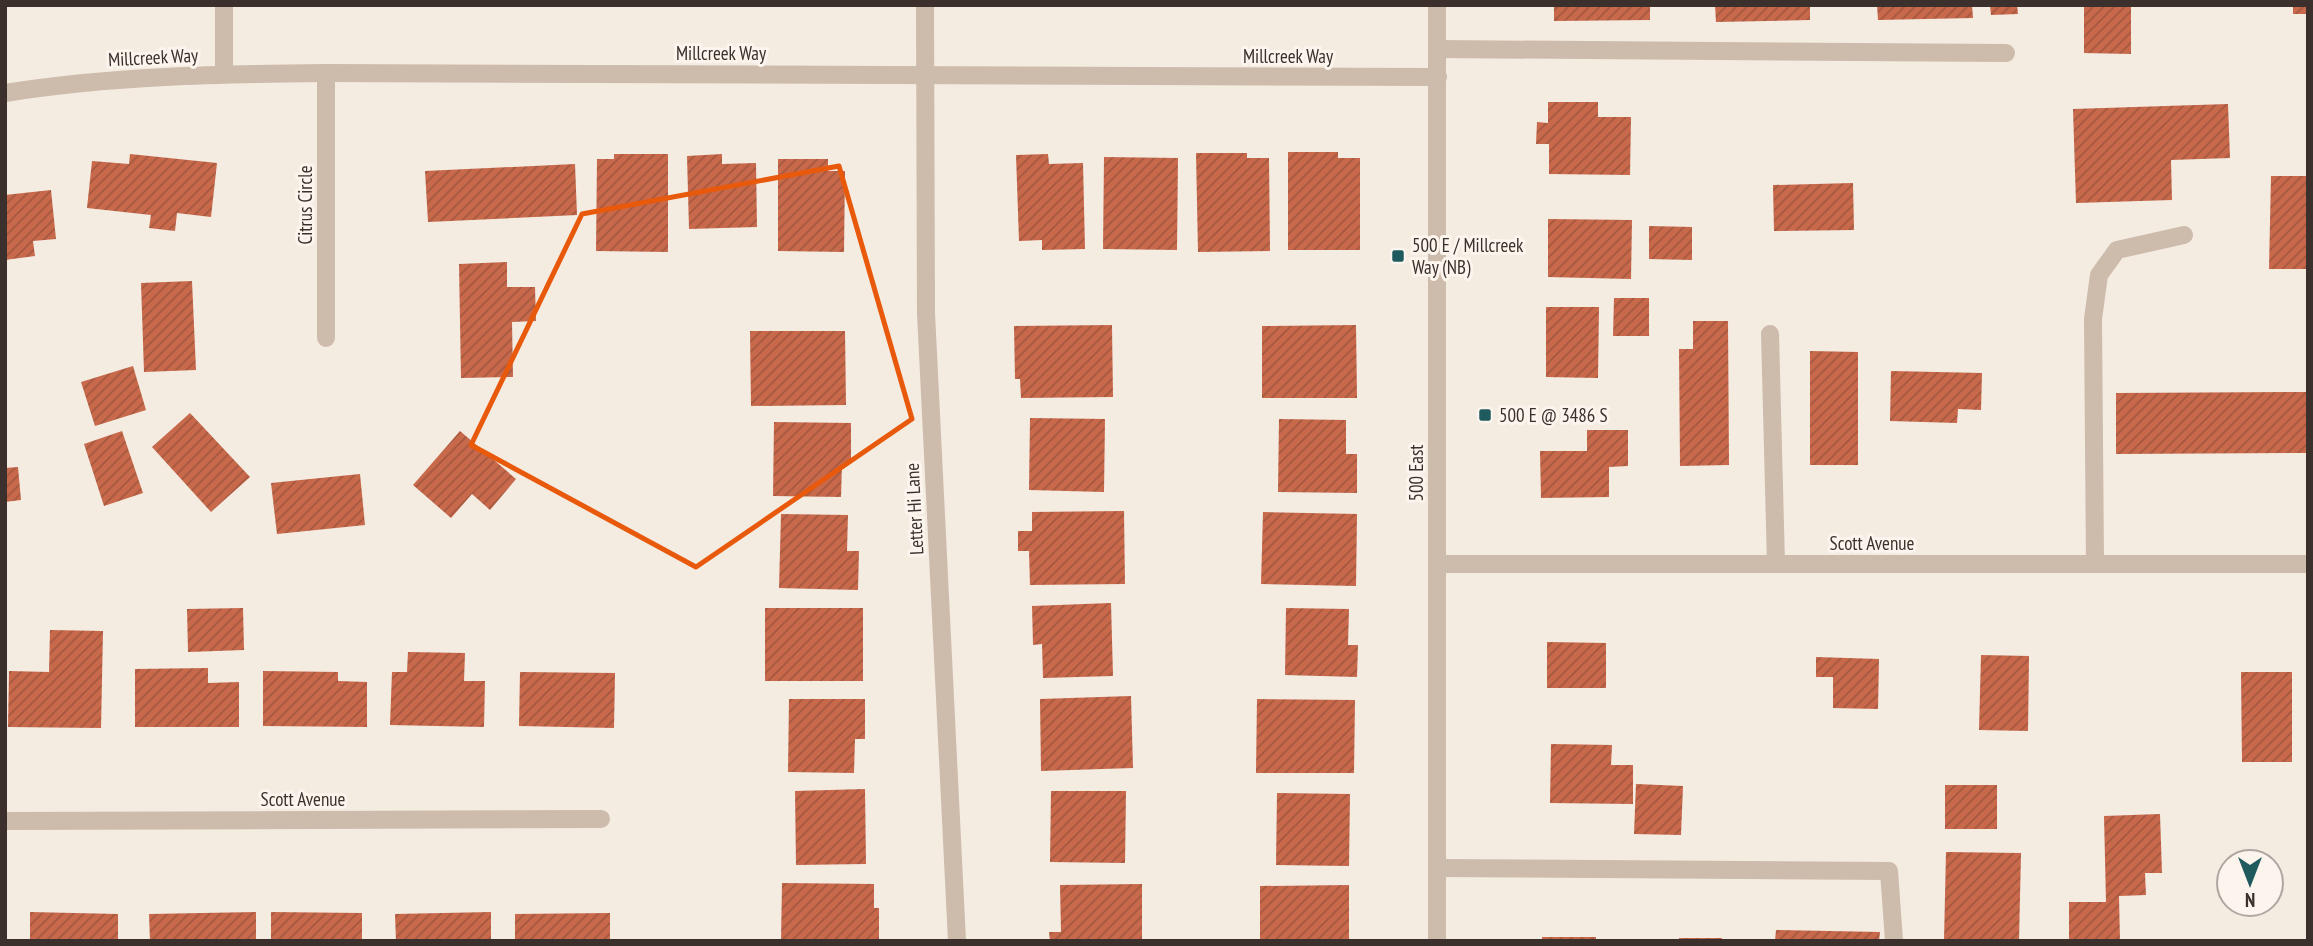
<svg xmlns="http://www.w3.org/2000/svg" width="2313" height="946" font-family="'PT Sans Narrow',sans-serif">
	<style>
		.building { fill: url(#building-hatch) }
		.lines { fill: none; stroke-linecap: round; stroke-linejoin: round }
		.service { stroke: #cdbbac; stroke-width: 18 }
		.minor { stroke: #cdbbac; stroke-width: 18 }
		.tertiary { stroke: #cdbbac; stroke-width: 18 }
		.marked { fill: none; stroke: #e8590c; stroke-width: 5; stroke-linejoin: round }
		.poi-dot { fill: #1f5a5e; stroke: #fbf5ee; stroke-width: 2.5 }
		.labels { text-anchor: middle; stroke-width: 6; stroke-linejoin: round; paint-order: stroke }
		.street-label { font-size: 19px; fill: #3b302b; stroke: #fbf5ee }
		.poi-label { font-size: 19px; fill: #3b302b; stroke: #fbf5ee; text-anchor: start }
	</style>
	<defs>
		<pattern id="building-hatch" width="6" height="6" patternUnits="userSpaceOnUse" patternTransform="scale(1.75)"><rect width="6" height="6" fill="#c8694b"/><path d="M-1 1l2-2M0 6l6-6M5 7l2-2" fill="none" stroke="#a4573f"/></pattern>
	</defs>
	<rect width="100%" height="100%" fill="#f4ebe1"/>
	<g class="building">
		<polygon points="1554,5 1650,5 1650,20 1554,21"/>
		<polygon points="1715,5 1810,5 1810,20 1716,22"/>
		<polygon points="1877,5 1972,5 1973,18 1878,20"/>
		<polygon points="1990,5 2017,5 2018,14 1991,15"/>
		<polygon points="2084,5 2131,5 2131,54 2084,53"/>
		<rect x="2293" y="5" width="15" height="9"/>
		<polygon points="1548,102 1598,102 1598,117 1631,117 1630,175 1549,174 1549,144 1536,144 1537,122 1548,123"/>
		<polygon points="2228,104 2230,158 2171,160 2172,200 2076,203 2073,109"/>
		<polygon points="1288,152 1338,152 1338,158 1360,158 1360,250 1288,250"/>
		<polygon points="1196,153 1247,153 1247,158 1269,158 1270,251 1198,252"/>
		<polygon points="130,154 217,163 211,217 177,213 175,231 149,228 151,215 87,208 92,161 129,164"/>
		<polygon points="614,154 668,154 668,252 596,251 597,159 614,159"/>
		<polygon points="722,154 722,164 756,163 757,227 689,229 687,156"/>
		<polygon points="1048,154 1049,164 1083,163 1085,249 1042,250 1042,240 1019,241 1016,155"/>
		<polygon points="1104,157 1178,158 1177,250 1103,249"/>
		<polygon points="778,159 828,159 828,171 845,171 844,252 778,251"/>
		<polygon points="575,164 577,215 428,222 425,171"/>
		<polygon points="2271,176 2308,176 2308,269 2269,269"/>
		<polygon points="1853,183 1854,230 1774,231 1773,185"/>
		<polygon points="51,190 56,239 33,241 35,256 5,260 5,195"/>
		<polygon points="1548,219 1632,220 1631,279 1548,277"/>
		<polygon points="1649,226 1692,227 1692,260 1649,259"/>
		<polygon points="507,262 507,287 535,287 536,321 512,322 513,377 461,378 459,264"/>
		<polygon points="192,281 196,370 144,372 141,283"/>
		<polygon points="1614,298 1649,298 1649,336 1613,336"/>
		<polygon points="1546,307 1599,307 1598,378 1546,377"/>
		<polygon points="1693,321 1728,321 1729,465 1680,466 1679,349 1693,349"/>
		<polygon points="1112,325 1113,397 1021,398 1020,379 1015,379 1014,326"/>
		<polygon points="1356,325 1357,398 1262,398 1262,326"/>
		<polygon points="750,331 845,331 846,405 751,406"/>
		<polygon points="1810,351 1858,352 1858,465 1810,465"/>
		<polygon points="133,366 146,410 95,426 81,382"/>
		<polygon points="1891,371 1982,373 1981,410 1958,409 1957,423 1890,421"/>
		<polygon points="2306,392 2306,453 2116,454 2116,393"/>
		<polygon points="190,413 250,477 211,512 152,447"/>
		<polygon points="1030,418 1105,419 1104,492 1029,490"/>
		<polygon points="1279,419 1346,420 1346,454 1357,454 1357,493 1278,492"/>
		<polygon points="774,422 851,423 851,464 842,464 841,497 773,496"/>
		<polygon points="1587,430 1628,430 1628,466 1609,467 1609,497 1541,498 1540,451 1587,451"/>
		<polygon points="122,431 143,493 104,506 84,444"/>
		<polygon points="460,431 516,479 490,510 472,494 451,518 413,485"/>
		<polygon points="18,467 21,500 5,502 5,468"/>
		<polygon points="360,474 365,525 277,534 271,483"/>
		<polygon points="1124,511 1125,584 1030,585 1029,551 1018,551 1018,531 1032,531 1032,512"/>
		<polygon points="1263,512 1357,514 1356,586 1261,584"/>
		<polygon points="781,514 848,515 847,551 859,551 858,590 779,588"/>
		<polygon points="1111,603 1113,676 1043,678 1042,644 1033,645 1032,606"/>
		<polygon points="243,608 244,650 188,652 187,609"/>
		<rect x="765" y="608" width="98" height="73"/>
		<polygon points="1286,608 1349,609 1348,645 1358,645 1357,677 1285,675"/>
		<polygon points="50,630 103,631 101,728 8,727 9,671 49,672"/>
		<polygon points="1547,642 1606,643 1606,688 1547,688"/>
		<polygon points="408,652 465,653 464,681 485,681 484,727 390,725 392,672 407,672"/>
		<polygon points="1981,655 2029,656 2028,731 1979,730"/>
		<polygon points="1816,657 1879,659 1878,709 1833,708 1833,677 1816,677"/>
		<polygon points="208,668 208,683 239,682 239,727 135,727 135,669"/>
		<polygon points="263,671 338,672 338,681 367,682 367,727 263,726"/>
		<polygon points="520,672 615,673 614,728 519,726"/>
		<polygon points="2241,672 2292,672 2292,762 2242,762"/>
		<polygon points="1131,696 1133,768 1041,771 1040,699"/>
		<polygon points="789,699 865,699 865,739 855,739 854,773 788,772"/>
		<polygon points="1257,699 1355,700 1354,773 1256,773"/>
		<polygon points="1551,744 1612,745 1611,765 1633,765 1633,804 1550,803"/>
		<polygon points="1636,784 1683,786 1681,835 1634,834"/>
		<rect x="1945" y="785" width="52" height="44"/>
		<polygon points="865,789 866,864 796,865 795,791"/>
		<polygon points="1051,791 1126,791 1125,863 1050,862"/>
		<polygon points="1277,793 1350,794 1349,866 1276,865"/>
		<polygon points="2160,814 2162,873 2145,873 2146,895 2119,896 2120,941 2069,941 2069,902 2106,902 2104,816"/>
		<polygon points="1946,852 2021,853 2019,941 1944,940"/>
		<polygon points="782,883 874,884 874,908 879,908 879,941 781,941"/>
		<polygon points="1142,884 1142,941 1050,941 1049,932 1061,932 1060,885"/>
		<polygon points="1349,885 1349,941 1260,941 1260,886"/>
		<polygon points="30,912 118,914 118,941 30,941"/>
		<polygon points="256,912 256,941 150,941 149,914"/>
		<polygon points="271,912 362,913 362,941 271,941"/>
		<polygon points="491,912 491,941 396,941 395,914"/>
		<polygon points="610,913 610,941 515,941 515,914"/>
		<polygon points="1776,930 1880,932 1879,941 1775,941"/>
		<rect x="1542" y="937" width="54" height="4"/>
		<rect x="1679" y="938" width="43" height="3"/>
	</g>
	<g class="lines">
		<g class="service">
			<polyline points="1437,49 2006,53"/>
			<polyline points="1770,334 1776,564"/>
			<polyline points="2095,564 2093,319 2099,275 2117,250 2184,235"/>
			<polyline points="1437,868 1889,871 1894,941"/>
		</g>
		<g class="minor">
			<polyline points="224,5 224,74"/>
			<polyline points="925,5 926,313 957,941"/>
			<polyline points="326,73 326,338"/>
			<path d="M5 93C111 76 219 74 326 73L1438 77"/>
			<polyline points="1437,564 2308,564"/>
			<polyline points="5,821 601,819"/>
		</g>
		<polyline class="tertiary" points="1437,941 1437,5"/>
	</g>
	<path class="marked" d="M839 166 912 419 696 567 471 445 582 214Z"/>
	<g class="poi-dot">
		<rect x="1391" y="249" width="14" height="14" rx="3.5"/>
		<rect x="1478" y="408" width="14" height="14" rx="3.5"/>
	</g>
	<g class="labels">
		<g class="street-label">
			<text x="721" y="60">Millcreek Way</text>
			<text x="1288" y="63">Millcreek Way</text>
			<text transform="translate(153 57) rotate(-3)" y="7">Millcreek Way</text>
			<text transform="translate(305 205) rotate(-90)" y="7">Citrus Circle</text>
			<text transform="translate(1416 473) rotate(-90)" y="7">500 East</text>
			<text transform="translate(914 509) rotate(-93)" y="7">Letter Hi Lane</text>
			<text x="1872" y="550">Scott Avenue</text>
			<text x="303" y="806">Scott Avenue</text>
		</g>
		<g class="poi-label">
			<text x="1412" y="252">500 E / Millcreek<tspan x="1412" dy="22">Way (NB)</tspan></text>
			<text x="1499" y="422">500 E @ 3486 S</text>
		</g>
	</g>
	<rect width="2313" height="946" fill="none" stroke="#3b302b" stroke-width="14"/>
	<g transform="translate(2250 883) rotate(180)"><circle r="33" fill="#fbf5ee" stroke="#aea6a0" stroke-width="2"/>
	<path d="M0-5L12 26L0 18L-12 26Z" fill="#1f5a5e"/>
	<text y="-10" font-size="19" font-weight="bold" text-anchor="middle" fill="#3b302b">N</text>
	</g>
</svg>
